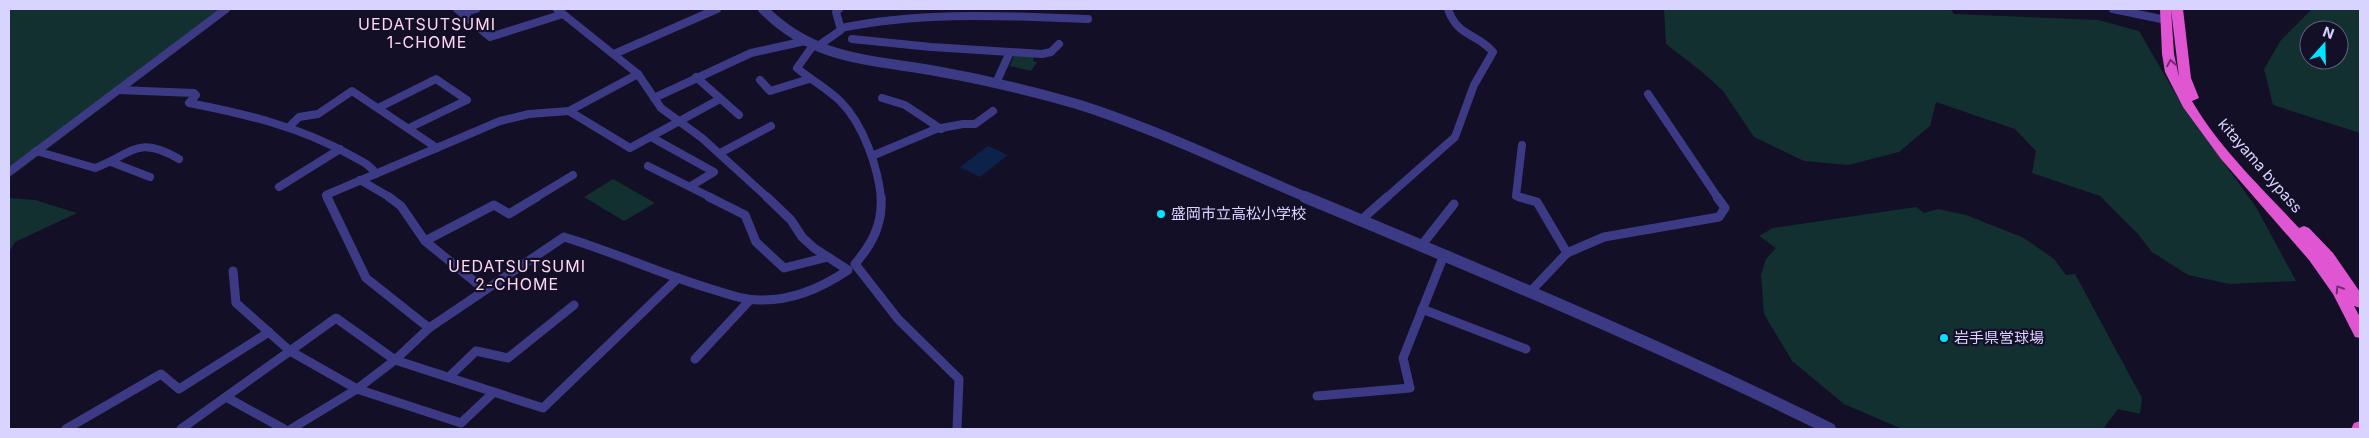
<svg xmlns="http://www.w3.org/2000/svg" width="2369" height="438" font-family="Inter,'Noto Sans JP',sans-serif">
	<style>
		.green { fill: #12302f; fill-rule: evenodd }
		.water { fill: #0c2248 }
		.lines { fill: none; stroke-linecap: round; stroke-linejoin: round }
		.minor-far1 { stroke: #3d3a85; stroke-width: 8 }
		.minor { stroke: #3d3a85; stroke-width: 9 }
		.tertiary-far1 { stroke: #3d3a85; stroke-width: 10 }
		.tertiary { stroke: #3d3a85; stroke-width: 12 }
		.trunk { fill: #e055d1; fill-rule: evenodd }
		.oneway { stroke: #6f2e73 }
		.poi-dot { fill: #00e5ff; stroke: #130f26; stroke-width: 2 }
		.labels { text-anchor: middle; stroke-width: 4.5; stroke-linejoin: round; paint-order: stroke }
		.street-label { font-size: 15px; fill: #d9d4ff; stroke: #130f26 }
		.poi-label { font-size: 15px; fill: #d9d4ff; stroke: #130f26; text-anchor: start }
		.neighbourhood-label { font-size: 16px; letter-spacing: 1px; fill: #ffd6f0; stroke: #130f26 }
	</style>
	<rect width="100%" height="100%" fill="#130f26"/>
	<g class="green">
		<polygon points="9,9 231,9 9,178"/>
		<polygon points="1664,9 1951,9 1954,14 2098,20 2139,31 2182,105 2256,207 2296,281 2230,284 2188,275 2152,252 2137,233 2100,196 2032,173 2036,151 2015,129 1936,102 1930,126 1899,152 1848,165 1804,161 1754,137 1723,91 1701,71 1666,44"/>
		<path d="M2312 9H2360V133L2273 105 2264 69 2281 40ZM2309 30H2339V60H2309Z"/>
		<polygon points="1014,55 1034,57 1033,61 1037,62 1031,71 1010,66"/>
		<polygon points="613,179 655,203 624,221 584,197"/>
		<polygon points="9,198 35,200 77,213 15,242 9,252"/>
		<polygon points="1916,207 1924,213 1938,209 1966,215 2024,238 2054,259 2066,275 2075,274 2142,398 2140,414 2118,409 2103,429 1902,429 1844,404 1792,361 1764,314 1761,275 1766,259 1776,248 1759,236 1773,228"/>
	</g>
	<polygon class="water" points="988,146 1008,155 980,177 960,167"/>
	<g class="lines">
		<g class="minor-far1">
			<polyline points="457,9 490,37 563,14 557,9"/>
			<polyline points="2113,9 2166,20"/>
			<polyline points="462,13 476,9"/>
			<polyline points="563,14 638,74 661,108 702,138 768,198"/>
			<path d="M841 28C922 11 1006 16 1088 19"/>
			<polyline points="852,39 931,47 1042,54 1051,52 1059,44"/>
			<polyline points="818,46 841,30 836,12 839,9"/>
			<path d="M812 47 797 68C811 80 828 89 841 102 863 124 878 167 881 198"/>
			<polyline points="614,54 717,9"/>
			<polyline points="696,77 739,115"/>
			<polyline points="760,80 770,91 809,79"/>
			<polyline points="996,83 1010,52"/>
			<path d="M118 90 194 93 196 95 189 103C246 114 301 127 352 156 361 161 371 165 376 174"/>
			<polyline points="1648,94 1718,198"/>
			<polyline points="654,98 751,53 805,41"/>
			<polyline points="882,98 905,105 941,129"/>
			<polyline points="378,108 436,79 467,100 409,128"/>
			<polyline points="569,111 630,148 720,99"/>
			<polyline points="290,126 299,117 318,114 352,91 437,148"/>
			<polyline points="651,137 714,172 691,186"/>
			<polyline points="1522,145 1516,196 1523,198"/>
			<path d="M36 151 95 168C134 153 137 135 179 159"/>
			<polyline points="720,153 771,126"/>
			<polyline points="872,156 936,129 963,124 975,124 993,111"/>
			<polyline points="111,162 150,177"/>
			<polyline points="648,166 712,198"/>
			<polyline points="9,172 226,9"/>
			<polyline points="360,180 391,198"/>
			<polyline points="279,187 340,149"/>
			<polyline points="328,198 326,195 500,121 529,114 569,111 638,74"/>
			<polyline points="535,198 573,175"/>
			<path d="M1386 198 1455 137 1474 85 1493 52C1476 32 1458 38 1448 9"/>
		</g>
		<g class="minor">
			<polyline points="327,197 366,278 429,328"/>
			<polyline points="389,197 401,206 425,241 485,290"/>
			<polyline points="709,197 745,215 756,242 784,268 828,257"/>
			<path d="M881 197C883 224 872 244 855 264L898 319 959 379 957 429"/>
			<polyline points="1519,197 1537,202 1567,253"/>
			<polyline points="1360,221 1387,197"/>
			<polyline points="425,241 494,205 509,214 537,197"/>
			<polyline points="1421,246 1454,204"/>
			<polyline points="233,271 236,303 290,351 357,389 461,423 494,392"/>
			<polyline points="1531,291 1567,253 1604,237 1719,217 1725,208 1717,197"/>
			<polyline points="1422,309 1526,349"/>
			<polyline points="695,359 750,300"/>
			<polyline points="449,377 476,351 508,358 574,305"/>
			<polyline points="1317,396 1410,388 1403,358 1444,255"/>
			<polyline points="226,397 284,429"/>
			<polyline points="66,429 161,374 179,389 269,332"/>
			<polyline points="181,429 336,318 395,360 543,408 678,278"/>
			<path d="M291 429 357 389 395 360 429 328 564 237C614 252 661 274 711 289 728 294 745 301 763 300 794 300 823 287 848 270L814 248 802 237 791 220 767 197"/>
		</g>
		<path class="tertiary-far1" d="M763 9C815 62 872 59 941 72 986 80 1032 91 1077 104 1156 129 1232 166 1308 198"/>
		<path class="tertiary" d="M1305 197C1482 271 1658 344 1830 429"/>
		<g class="trunk">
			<path d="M2160 9H2171L2174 54 2179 77 2171 9H2183L2191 78 2199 98 2192 101C2220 149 2262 188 2299 228L2304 226 2309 228 2333 253 2360 292V308L2354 306 2360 317V338L2355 337 2333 294 2309 260 2221 159 2183 107 2165 72 2162 54Z"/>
			<polygon points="2360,421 2360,429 2351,429 2354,423"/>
		</g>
	</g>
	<defs><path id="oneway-chevron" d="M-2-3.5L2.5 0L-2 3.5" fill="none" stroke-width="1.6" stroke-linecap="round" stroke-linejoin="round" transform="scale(1.25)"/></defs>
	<g class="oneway">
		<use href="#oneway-chevron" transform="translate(2171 63) rotate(-99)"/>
		<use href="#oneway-chevron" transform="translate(2339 289) rotate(-123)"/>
	</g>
	<g class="poi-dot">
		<circle cx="1161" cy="214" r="5"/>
		<circle cx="1944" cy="338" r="5"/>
	</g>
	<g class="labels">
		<g class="street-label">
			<text transform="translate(2260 166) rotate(49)" y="5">kitayama bypass</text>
		</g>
		<g class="poi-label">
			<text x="1171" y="219">盛岡市立高松小学校</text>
			<text x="1954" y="343">岩手県営球場</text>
		</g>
		<g class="neighbourhood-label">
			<text x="427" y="30">UEDATSUTSUMI<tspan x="427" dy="18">1-CHOME</tspan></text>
			<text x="517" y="272">UEDATSUTSUMI<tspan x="517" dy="18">2-CHOME</tspan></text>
		</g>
	</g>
	<rect width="2369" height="438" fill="none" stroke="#d9d4ff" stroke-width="20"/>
	<g transform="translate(2324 45) rotate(20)"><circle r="24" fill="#130f26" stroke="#625e7d"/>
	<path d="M0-4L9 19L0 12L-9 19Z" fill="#00e5ff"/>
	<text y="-8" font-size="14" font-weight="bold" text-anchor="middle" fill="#d9d4ff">N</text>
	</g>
</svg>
